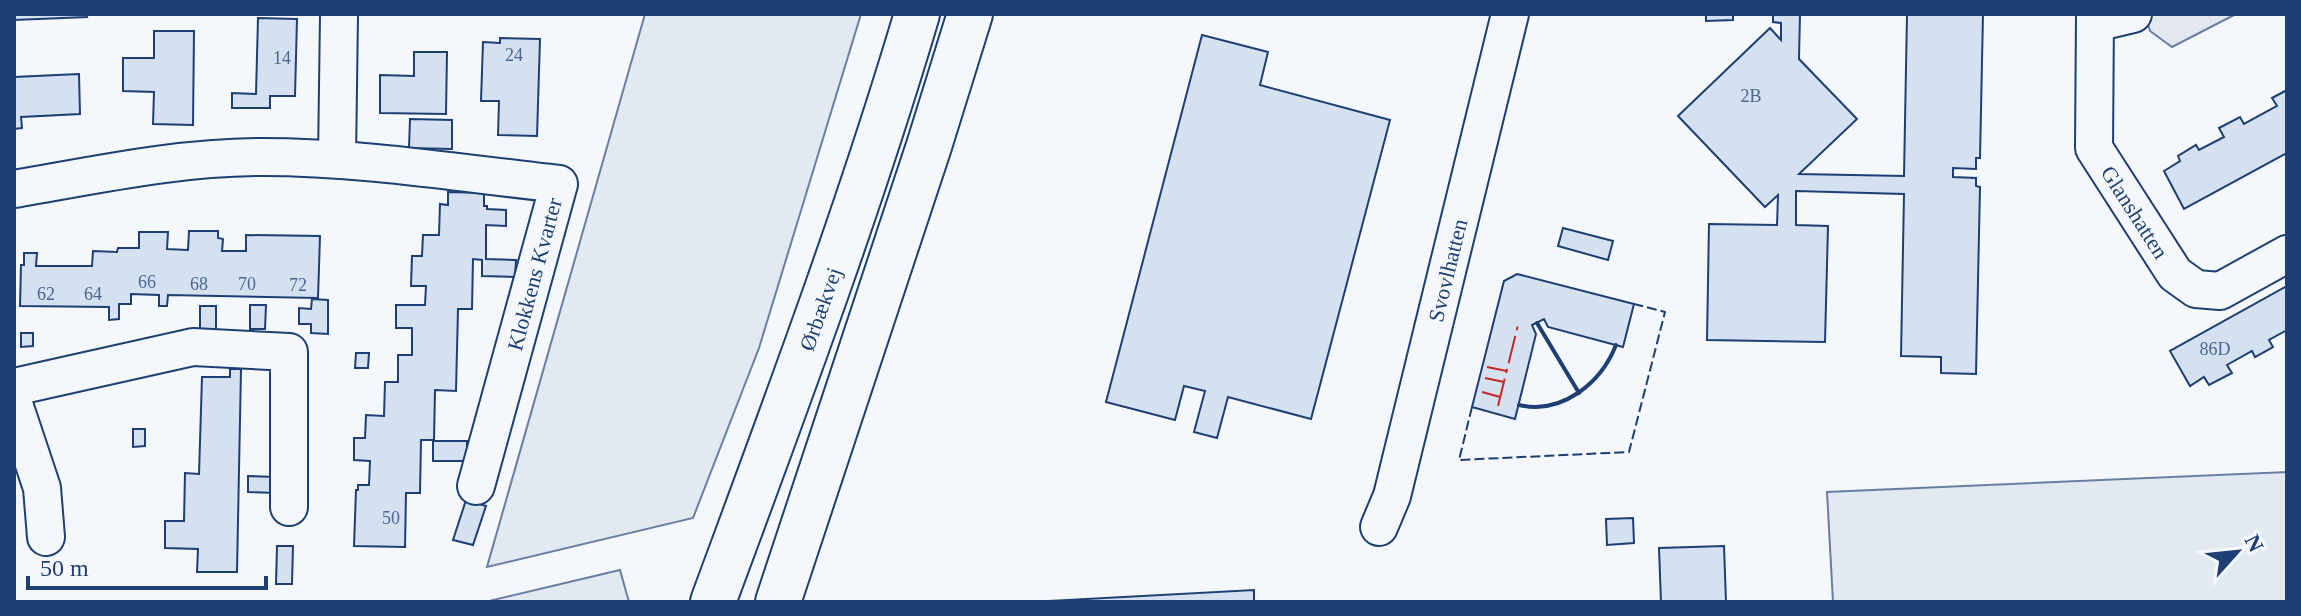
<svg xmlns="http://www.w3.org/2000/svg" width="2301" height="616" font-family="Georgia,serif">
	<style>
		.green { fill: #e3e9f0; stroke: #687fa3; stroke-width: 2 }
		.parking { fill: #e3e8f0; stroke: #687fa3; stroke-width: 2 }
		.building { fill: #d5e0f0; stroke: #1d3f73; stroke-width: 2 }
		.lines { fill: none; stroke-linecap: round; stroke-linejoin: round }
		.minor-casing { stroke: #1d3f73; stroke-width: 40 }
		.major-casing { stroke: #1d3f73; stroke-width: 48 }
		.minor { stroke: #f4f7fb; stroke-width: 36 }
		.major { stroke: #f4f7fb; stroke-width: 44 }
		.fence { stroke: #1d3f73; stroke-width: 2; stroke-dasharray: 10 4; stroke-linecap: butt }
		.wall { stroke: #1d3f73; stroke-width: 4 }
		.power { stroke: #c62828; stroke-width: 2; stroke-dasharray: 28 6 4 6; stroke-linecap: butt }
		.labels { text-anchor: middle; stroke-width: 6; stroke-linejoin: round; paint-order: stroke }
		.number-label { font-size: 18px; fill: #4b6792 }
		.street-label { font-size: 22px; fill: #1d3f73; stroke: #f4f7fb }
	</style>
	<rect width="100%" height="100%" fill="#f4f7fb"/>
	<g class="green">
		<polygon points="645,14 861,14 759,348 693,518 487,567"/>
		<polygon points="2287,472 2287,602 1833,602 1827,492"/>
		<polygon points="620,570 629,602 485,602"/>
	</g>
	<polygon class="parking" points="2145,14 2236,14 2172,47 2150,31"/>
	<g class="building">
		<polygon points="14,14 86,14 87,17 14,20"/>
		<polygon points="1706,14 1733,14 1733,20 1706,21"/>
		<polygon points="1773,14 1800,14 1799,59 1857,119 1799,174 1904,176 1907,14 1983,14 1980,158 1976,158 1976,169 1953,168 1953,177 1976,178 1976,186 1980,187 1976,374 1941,373 1941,357 1901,356 1904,194 1796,191 1796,225 1828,226 1825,342 1707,340 1709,224 1777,225 1778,195 1765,207 1678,116 1770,28 1781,40 1781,23 1773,22"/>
		<polygon points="258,18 297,19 295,96 270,96 270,108 232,108 232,93 256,94"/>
		<polygon points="154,31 194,31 193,125 153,124 154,92 123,91 123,58 154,58"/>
		<polygon points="1202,35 1268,52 1260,85 1390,120 1311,419 1228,397 1217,438 1194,432 1205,391 1184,386 1175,420 1106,402"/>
		<polygon points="500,38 540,39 537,136 498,135 499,101 481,101 483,42 500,43"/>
		<polygon points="414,52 447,52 446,114 380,113 380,75 414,76"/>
		<polygon points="79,74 80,114 21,117 22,128 14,129 14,77"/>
		<polygon points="2287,90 2287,153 2184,209 2164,171 2180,161 2178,156 2196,145 2199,150 2224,137 2219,128 2240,117 2244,124 2277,106 2272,98"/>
		<polygon points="410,119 452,120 452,149 409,148"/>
		<polygon points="448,192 484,193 484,206 487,206 487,209 506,210 506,226 486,225 486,259 516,260 515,277 482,276 482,260 473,259 472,309 458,309 456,391 435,390 434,440 421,440 420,493 406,493 405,547 354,546 356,490 358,490 358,485 369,485 370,461 354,460 354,438 365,438 366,415 384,416 385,382 398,382 398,355 412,355 412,328 396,328 396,305 425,305 426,286 411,286 412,256 422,256 423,235 439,235 440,204 448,205"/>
		<polygon points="1563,228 1613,241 1608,260 1558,246"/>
		<polygon points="189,231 218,231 218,238 223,239 222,251 246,251 246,235 320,236 318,298 168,295 167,306 159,306 159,295 131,294 131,304 119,304 119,319 109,320 109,307 20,306 21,265 24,265 24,253 37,253 36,266 92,266 93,251 117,252 118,248 139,248 139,232 168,232 167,249 188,250"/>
		<polygon points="1517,274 1634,304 1623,347 1548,327 1544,319 1532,325 1536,334 1515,419 1472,407 1504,281"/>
		<polygon points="2287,286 2287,330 2269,340 2273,347 2255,357 2252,351 2227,365 2232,373 2209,385 2204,377 2190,386 2170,351"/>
		<polygon points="312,299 328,300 328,334 311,333 311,324 299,324 299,308 311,309"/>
		<polygon points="250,305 266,305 265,329 250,329"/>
		<rect x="200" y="306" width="16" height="25"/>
		<polygon points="21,333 33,333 33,346 21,347"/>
		<polygon points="356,353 369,353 368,368 355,368"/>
		<polygon points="230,369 241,369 237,572 197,572 198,549 165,548 165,521 184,521 185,473 199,474 202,377 230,377"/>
		<polygon points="133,429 145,429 145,446 133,447"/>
		<rect x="433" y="441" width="34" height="20"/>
		<polygon points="248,476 276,477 276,493 248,492"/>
		<polygon points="466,500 486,506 473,545 453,540"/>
		<polygon points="1633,518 1634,543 1607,545 1606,519"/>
		<polygon points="277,546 293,546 292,584 276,584"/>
		<polygon points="1724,546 1726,602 1661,602 1659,548"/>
		<polygon points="1254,590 1254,602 1030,602"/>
	</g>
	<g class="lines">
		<g class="minor-casing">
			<g id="minor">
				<path id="s1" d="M2095 14 2094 148 2175 274 2196 289 2220 291 2287 254"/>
				<polyline points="2095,23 2133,14"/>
				<polyline points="337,159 339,14"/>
				<path d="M14 189C96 175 178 157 262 157 361 157 460 173 559 184L476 486"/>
				<polyline points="14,387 193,347 289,352 289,507"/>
				<polyline points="14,404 42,488 46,537"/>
				<path id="s2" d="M1379 527 1392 496 1510 14"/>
			</g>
		</g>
		<g class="major-casing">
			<g id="major">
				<path id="s3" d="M713 602C785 407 858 213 917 14"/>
				<polyline points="778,602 929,146 970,14"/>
			</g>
		</g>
		<use href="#minor" class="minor"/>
		<use href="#major" class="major"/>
		<polyline class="fence" points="1472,407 1459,460 1629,452 1665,312 1634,304"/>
		<g class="wall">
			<polyline points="1537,323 1579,393"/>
			<path d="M1519 405C1562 415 1601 383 1616 345"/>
		</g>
		<g class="power">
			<polyline points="1487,367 1507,371"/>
			<polyline points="1485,378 1504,382"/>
			<polyline points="1482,392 1500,397"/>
			<polyline points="1498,406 1518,325"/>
		</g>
	</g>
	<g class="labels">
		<g class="number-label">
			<text x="514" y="61">24</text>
			<text x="282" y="64">14</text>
			<text x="1751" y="102">2B</text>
			<text x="147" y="288">66</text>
			<text x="199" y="290">68</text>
			<text x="247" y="290">70</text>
			<text x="298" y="291">72</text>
			<text x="46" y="300">62</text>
			<text x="93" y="300">64</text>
			<text x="2215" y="355">86D</text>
			<text x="391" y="524">50</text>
		</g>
		<g class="street-label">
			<text dy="8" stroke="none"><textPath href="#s1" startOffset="210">Glanshatten</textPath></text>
			<text dy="8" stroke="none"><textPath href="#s2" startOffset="266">Svovlhatten</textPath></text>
			<text transform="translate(534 274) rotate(-75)" y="8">Klokkens Kvarter</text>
			<text dy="8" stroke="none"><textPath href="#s3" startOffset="312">Ørbækvej</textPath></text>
		</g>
	</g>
	<rect width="2301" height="616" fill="none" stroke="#1d3f73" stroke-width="32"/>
	<g transform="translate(2237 552) rotate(63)" stroke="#f4f7fb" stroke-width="6" paint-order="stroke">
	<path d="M0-6L14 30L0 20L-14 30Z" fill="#1d3f73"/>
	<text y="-12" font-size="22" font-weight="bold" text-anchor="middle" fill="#1d3f73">N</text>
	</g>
	<path d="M28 576v12h238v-12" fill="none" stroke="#1d3f73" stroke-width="4"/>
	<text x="40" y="576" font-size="24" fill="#1d3f73" stroke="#f4f7fb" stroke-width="6" paint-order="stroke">50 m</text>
</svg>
